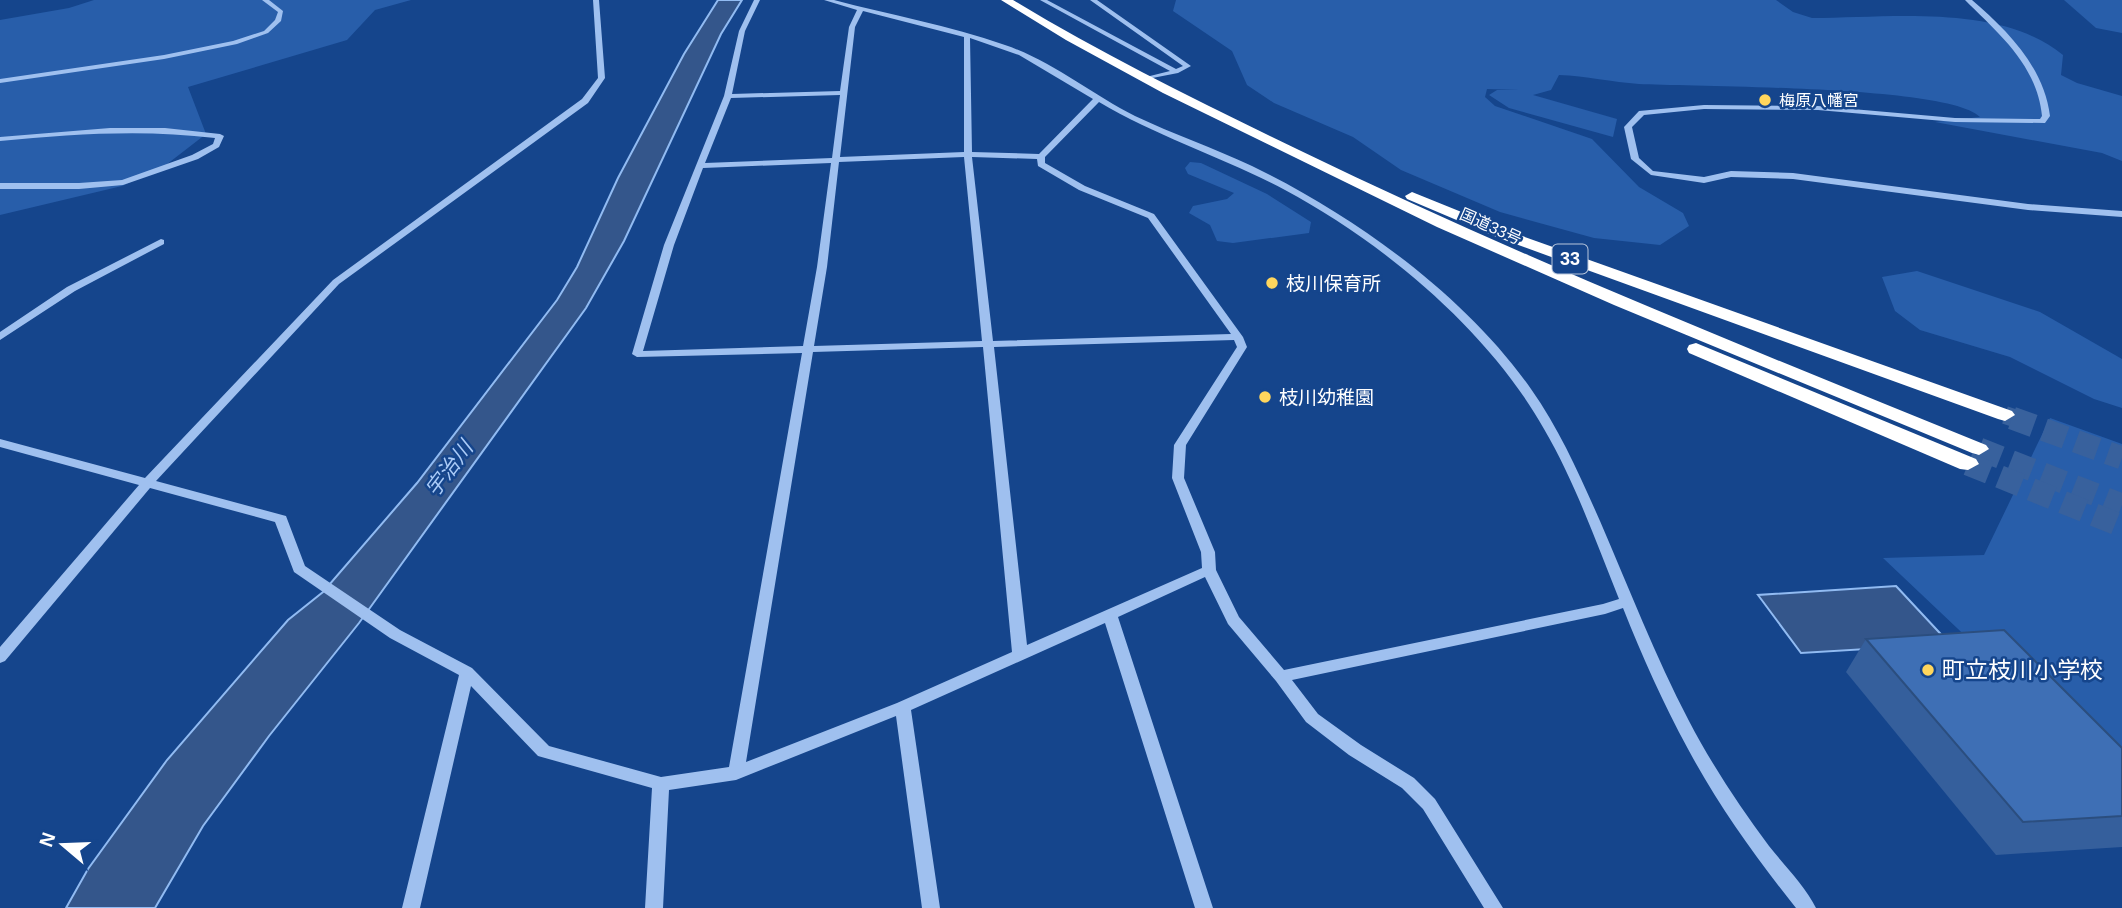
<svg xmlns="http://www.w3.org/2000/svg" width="2122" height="908" font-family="Helvetica,'Noto Sans JP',sans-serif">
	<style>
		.green { fill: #285eaa }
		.water { fill: #34568b; stroke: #91bbf2; stroke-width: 2 }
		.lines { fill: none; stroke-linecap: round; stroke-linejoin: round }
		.highway-tunnel-far1 { stroke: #38619d; stroke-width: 18; stroke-dasharray: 18 9; stroke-linecap: butt }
		.highway-tunnel { stroke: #38619d; stroke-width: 23; stroke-dasharray: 23 11; stroke-linecap: butt }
		.minor { fill: #9fc0ef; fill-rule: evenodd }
		.highway { fill: #fff; fill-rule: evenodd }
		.wall { fill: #355f9c }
		.building { fill: #3e6fb5; stroke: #2b4e7f; stroke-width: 2 }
		.poi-dot { fill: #ffd65d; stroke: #15458c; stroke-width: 2.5 }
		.labels { text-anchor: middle; stroke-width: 5; stroke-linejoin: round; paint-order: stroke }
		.far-poi-label { font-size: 16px; fill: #fff; stroke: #15458c; text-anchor: start }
		.far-street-label { font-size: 16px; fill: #fff; stroke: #15458c }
		.shield { fill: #15458c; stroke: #b9c7dc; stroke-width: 2 }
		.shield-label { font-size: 18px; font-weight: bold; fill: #fff }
		.poi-label { font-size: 19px; fill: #fff; stroke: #15458c; text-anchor: start }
		.water-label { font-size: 21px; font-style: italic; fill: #abcbf7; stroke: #15458c }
		.near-poi-label { font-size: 23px; fill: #fff; stroke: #15458c; text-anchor: start }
	</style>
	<rect width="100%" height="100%" fill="#15458c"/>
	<g class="green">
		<polygon points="94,0 411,0 375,10 347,40 188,87 206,134 162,168 122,186 0,215 0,20 69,8"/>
		<path d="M1176 0H1776L1793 12 1812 18C1889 18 2000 3 2063 55L2061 75 2077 83 2122 96V161L2102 153 1935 122 1980 117C1948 85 1696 87 1639 84 1612 82 1586 76 1559 75L1551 90 1533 95 1617 119 1613 137 1509 108 1489 95 1497 90H1519L1487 89 1485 97 1495 106 1592 139 1639 187 1683 213 1689 226 1660 245 1594 238 1500 212 1401 170 1353 137 1274 103 1247 85 1232 51 1173 11Z"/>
		<polygon points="2064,0 2122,0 2122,33 2096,28"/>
		<polygon points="1190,162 1201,163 1267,194 1311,222 1309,233 1233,243 1217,241 1210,225 1189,213 1193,206 1227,199 1234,193 1188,174 1185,168"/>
		<polygon points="1917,271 2040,312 2122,359 2122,408 2094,399 2010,357 1920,330 1895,311 1882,277"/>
		<polygon points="2050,418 2122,444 2122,775 1976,646 1883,558 1984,555"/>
	</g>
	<g class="water">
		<polygon points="718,0 742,0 721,34 624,241 586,308 359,623 269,736 203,826 155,908 66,908 88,869 167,760 288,620 323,592 417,483 557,300 577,267 618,178 684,54"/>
		<polygon points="1896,586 1950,644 1801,653 1758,595"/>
	</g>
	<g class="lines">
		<polyline class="highway-tunnel-far1" points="2005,415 2017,419"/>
		<g class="highway-tunnel">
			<polyline points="2012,418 2122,458"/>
			<polyline points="1979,449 2122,505"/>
			<polyline points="1968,464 2122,526"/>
		</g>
		<g class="minor">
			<polygon points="262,0 269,0 283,11 281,21 268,33 237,44 164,59 0,83 0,79 164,55 233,41 264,31 275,20 278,12"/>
			<path d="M593 0H599L605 78 588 103 339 284 156 481 286 516 305 566 400 630 472 668 549 746 661 777 729 767 802 353 637 357 632 354 664 245 724 96 739 31 754 0H760L745 31 732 94 840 91 849 27 857 10 824 0H834C890 15 949 25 1005 45 1052 61 1091 94 1135 116 1173 134 1214 148 1252 166 1355 216 1465 295 1531 389 1560 430 1580 476 1600 521 1629 588 1655 656 1689 721 1712 765 1740 807 1769 846 1784 865 1806 887 1816 908H1796C1756 858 1718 805 1688 749 1663 703 1642 656 1623 608L1605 614 1292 680 1318 714 1361 745 1414 778 1435 799 1503 908H1484L1423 809 1402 788 1349 755 1306 722 1276 681 1228 624 1205 577 1118 617 1213 908H1195L1105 623 911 710 940 908H922L896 716 736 780 669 790 663 908H645L652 788 538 756 471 686 420 908H402L459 675 390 638 294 572 275 522 150 488 5 661 0 663V647L139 485 0 447V439L145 478 333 280 582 99 598 78ZM863 11 964 37V152L840 157 855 27ZM970 38 1019 55 1093 99 1039 154 972 152ZM840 95 832 158 705 163 731 98ZM1099 102C1158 137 1225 158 1285 190 1384 243 1489 331 1544 429 1575 482 1596 542 1619 599L1603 604 1284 670 1239 617 1216 570 1215 552 1184 478 1186 445 1247 347 1243 337 1154 214 1085 186 1045 163V157ZM964 157 982 341 814 346 827 267 839 162ZM972 157 1037 159 1038 166 1079 190 1148 218 1231 334 993 341ZM831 163 817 267 803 346 643 351 674 245 703 168ZM1234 340 1237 347 1174 445 1172 478 1201 552 1202 568 1027 645 994 347ZM983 347 1012 652 897 703 746 762 813 352Z"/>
			<polygon points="1040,0 1047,0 1176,69 1183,66 1090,0 1097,0 1191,66 1178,73 1142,80 1142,78 1170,71"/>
			<path d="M1965 0H1972C2007 30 2044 67 2050 116L2045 123 1955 122 1818 110 1704 109 1644 115 1632 127 1639 158 1653 171 1704 177 1731 171 1793 173 2028 204 2122 211V217L2028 210 1793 179 1731 177 1704 183 1651 175 1631 159 1624 127 1639 111 1704 105 1818 106 1955 118 2040 119 2042 116C2037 65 1999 34 1965 0Z"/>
			<path d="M110 128H165L220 134 224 136 219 147 198 159 123 185 79 189H0V183H79L122 180 192 155 213 144 215 138C143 129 72 134 0 141V137Z"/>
			<polygon points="161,239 164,240 164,244 75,291 0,340 0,332 67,287"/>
		</g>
		<g class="highway">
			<path d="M1001 0H1013C1105 56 1202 103 1299 150 1524 259 1755 351 1986 445L1989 449 1979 455 1972 453 1614 305 1437 227 1163 93 1066 40Z"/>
			<polygon points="1412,192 1511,232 2012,411 2015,415 2005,421 1998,419 1499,238 1407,199 1405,196"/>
			<polygon points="1696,343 1976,459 1979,464 1968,470 1960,469 1689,353 1687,349 1689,345"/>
		</g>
	</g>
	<polygon class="wall" points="1866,639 2122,748 2122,847 1996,855 1846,672"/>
	<polygon class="building" points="2004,630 2122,748 2122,816 2023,822 1866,639"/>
	<g class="poi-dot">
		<circle cx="1765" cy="100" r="7"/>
		<circle cx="1272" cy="283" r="7"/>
		<circle cx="1265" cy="397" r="7"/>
		<circle cx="1928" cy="670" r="7"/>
	</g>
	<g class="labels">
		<g class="far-poi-label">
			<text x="1779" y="106">梅原八幡宮</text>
		</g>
		<g class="far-street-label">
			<text transform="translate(1491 226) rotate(24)" y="6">国道33号</text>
		</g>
		<rect class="shield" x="1552.5" y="244.5" width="35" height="29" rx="5"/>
		<g class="shield-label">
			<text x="1570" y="265">33</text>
		</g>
		<g class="poi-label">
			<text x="1286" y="290">枝川保育所</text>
			<text x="1279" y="404">枝川幼稚園</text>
		</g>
		<g class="water-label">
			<text transform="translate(449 469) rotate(-53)" y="7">宇治川</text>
		</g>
		<g class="near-poi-label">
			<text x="1942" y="678">町立枝川小学校</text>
		</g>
	</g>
	<g transform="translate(63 845) rotate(289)" stroke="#15458c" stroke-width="5" paint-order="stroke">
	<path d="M0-5L12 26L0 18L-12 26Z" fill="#ffffff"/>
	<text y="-10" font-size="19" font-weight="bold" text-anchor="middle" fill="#ffffff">N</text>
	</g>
</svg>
